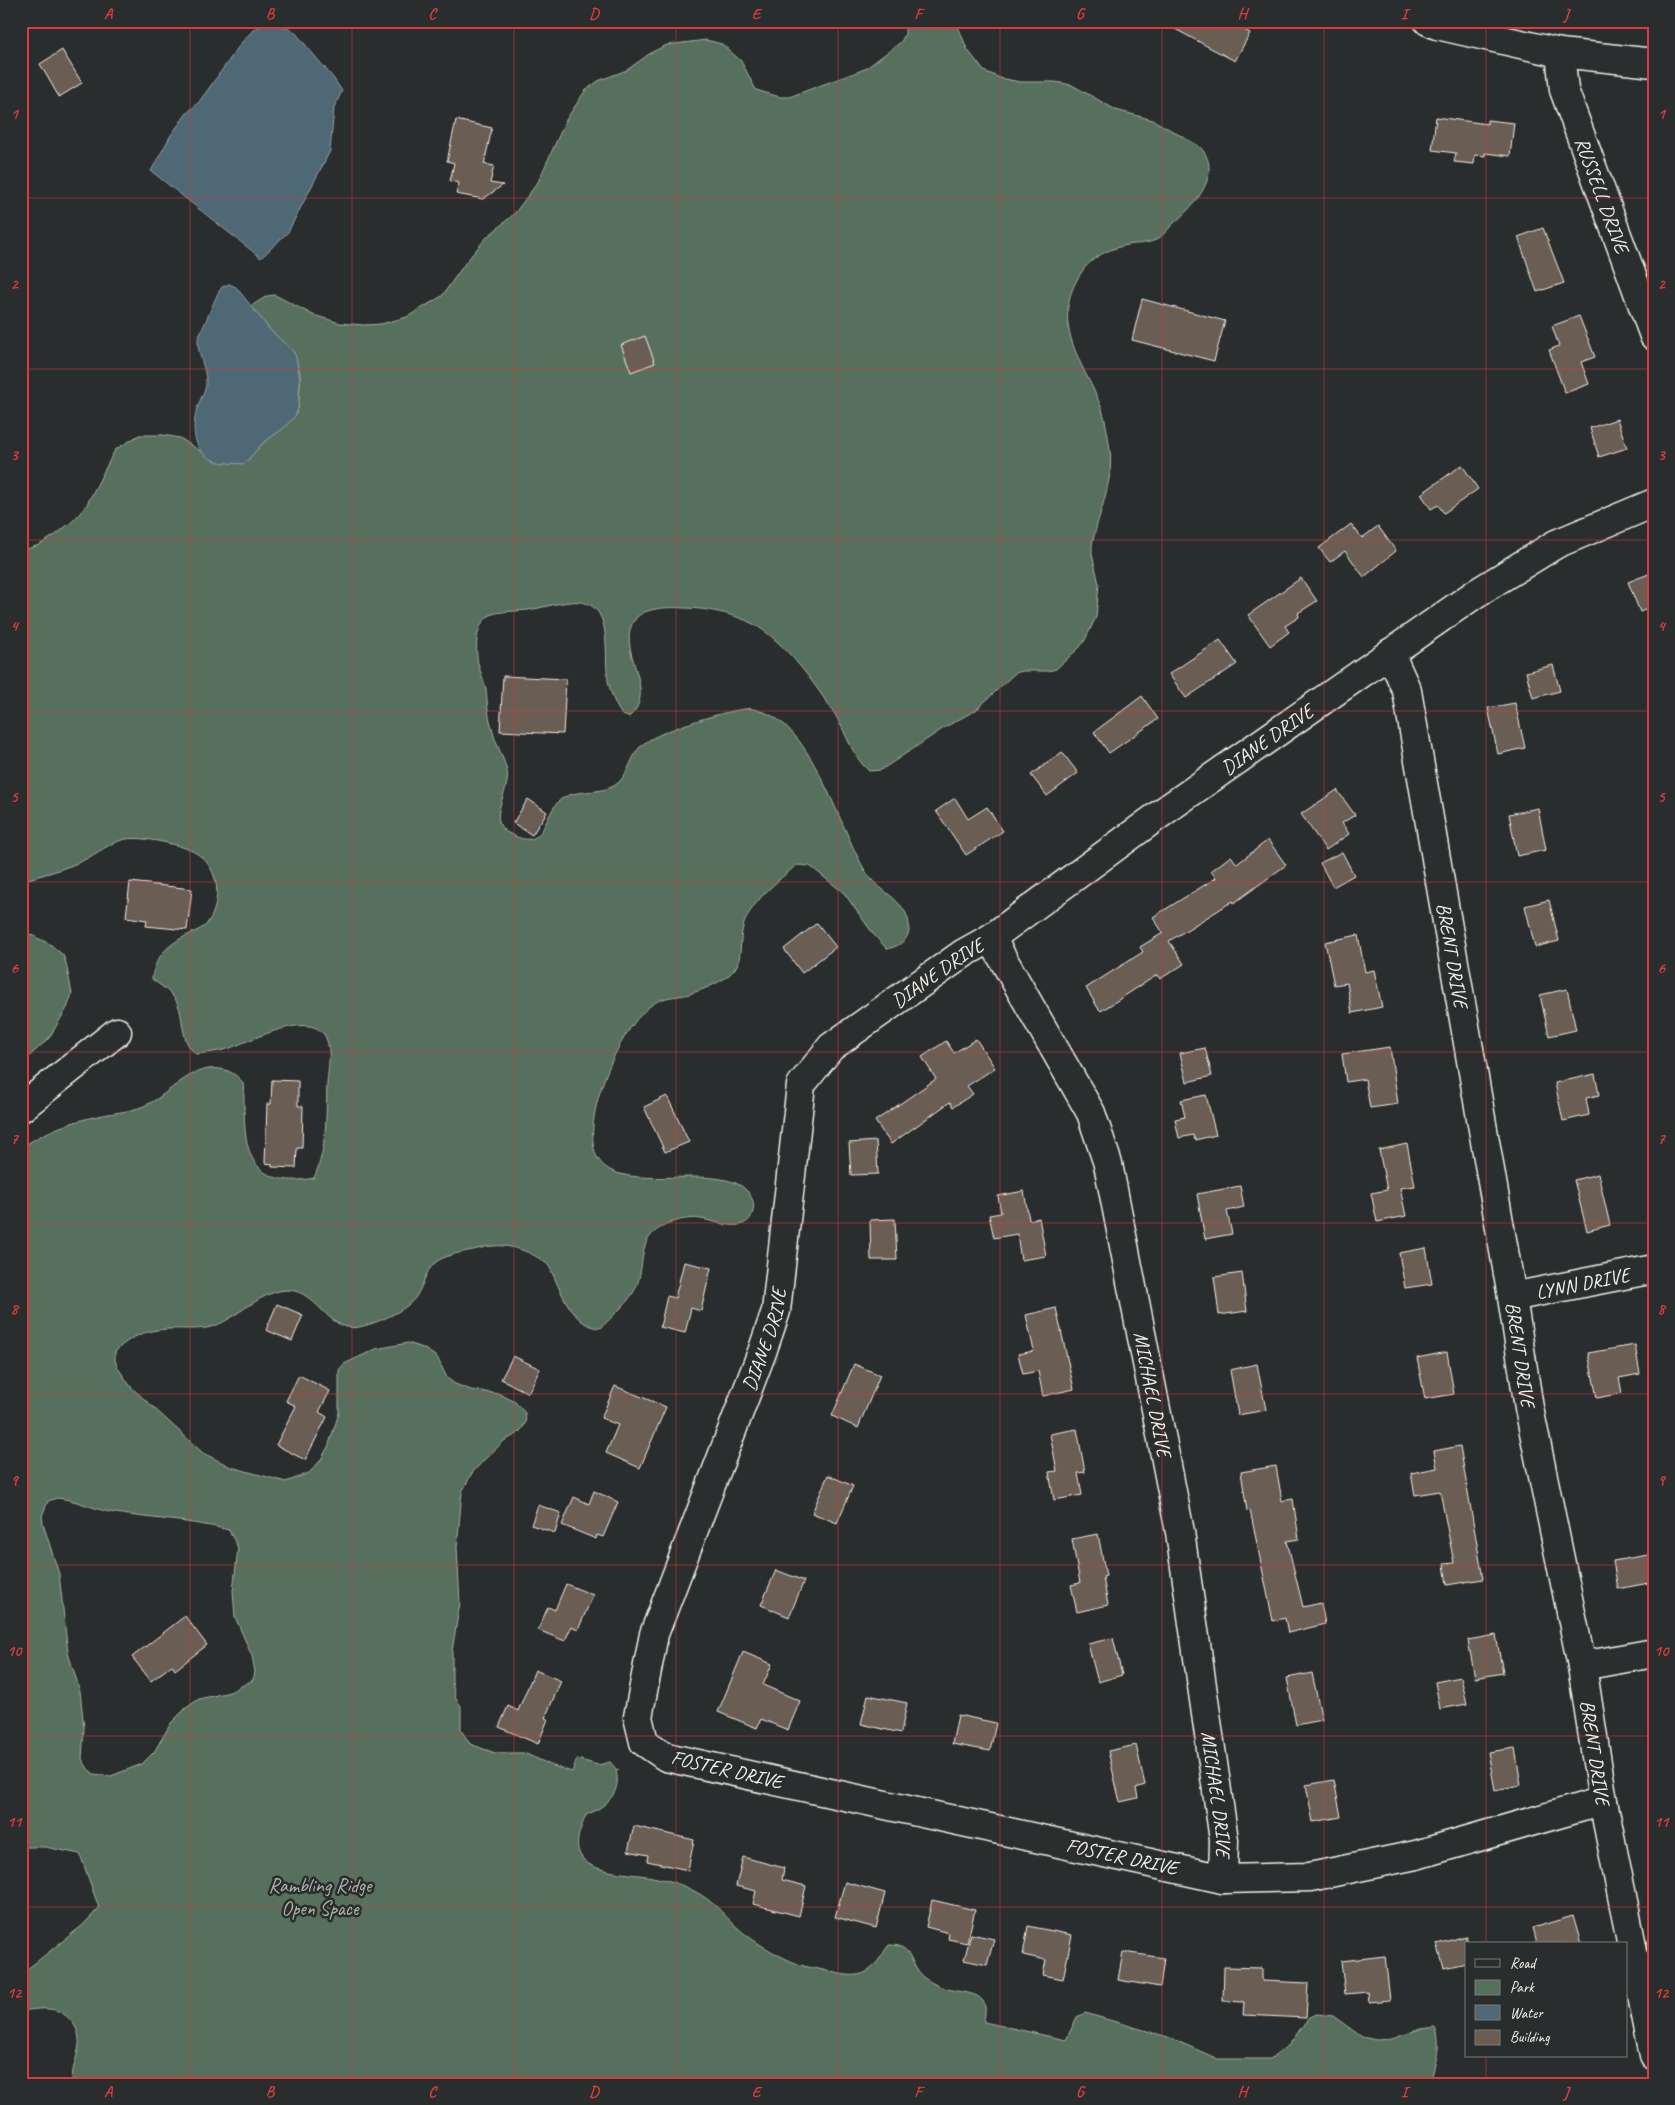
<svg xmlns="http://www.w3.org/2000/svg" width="1675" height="2105" font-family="Caveat,sans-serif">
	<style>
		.green { fill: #56705d; stroke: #a5b0a2; fill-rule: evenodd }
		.water { fill: #506875; stroke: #929fa3 }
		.building { fill: #6b5d52; stroke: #f4f1e8 }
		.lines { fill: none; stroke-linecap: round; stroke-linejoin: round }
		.minor-casing { stroke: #f4f1e8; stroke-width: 31 }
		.major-casing { stroke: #f4f1e8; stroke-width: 31 }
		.minor { stroke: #2a2d2e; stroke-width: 28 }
		.major { stroke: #2a2d2e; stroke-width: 28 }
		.grid { fill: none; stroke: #d93c3b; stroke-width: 1; stroke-opacity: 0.55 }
		.labels { text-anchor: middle; stroke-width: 5; stroke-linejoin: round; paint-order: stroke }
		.street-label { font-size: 20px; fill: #f4f1e8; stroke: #2a2d2e }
		.park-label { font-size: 20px; fill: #adb7a9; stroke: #2a2d2e }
		.neatline { fill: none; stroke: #d93c3b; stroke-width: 2 }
		.grid-label { font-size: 16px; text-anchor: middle; font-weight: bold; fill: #d93c3b }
	</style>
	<rect width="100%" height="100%" fill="#2a2d2e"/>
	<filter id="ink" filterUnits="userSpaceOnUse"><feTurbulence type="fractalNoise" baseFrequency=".02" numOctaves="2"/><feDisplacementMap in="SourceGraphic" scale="10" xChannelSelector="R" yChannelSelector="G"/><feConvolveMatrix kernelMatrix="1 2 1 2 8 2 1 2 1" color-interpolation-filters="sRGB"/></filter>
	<g filter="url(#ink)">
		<g class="green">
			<path d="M905 21H956L967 49 984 71 1000 78 1020 82H1055L1072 85 1116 110 1153 120 1199 146C1225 172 1195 205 1175 222 1169 228 1163 236 1156 240 1148 243 1141 244 1134 244 1111 247 1089 257 1078 278 1050 326 1085 365 1102 409 1106 421 1108 437 1110 450 1114 482 1098 514 1092 545V554L1099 584 1096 617 1085 640 1080 647 1056 669 1048 671H1023L1015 673 976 710 947 726 881 770 869 771C852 756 847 735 836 716 817 687 791 650 763 630 743 615 707 608 684 608 670 607 646 607 636 618 612 647 661 690 629 717L622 715C615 705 610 692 608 680 603 653 616 597 570 602 556 603 542 608 528 610 518 611 506 611 496 613 475 618 475 646 478 663 480 672 484 680 486 689 487 696 487 703 488 710 489 719 492 727 494 736 498 748 504 759 507 771 512 791 483 821 510 834 545 852 542 820 558 802 574 786 601 797 618 783 629 773 631 757 640 747 653 732 724 711 745 709 749 708 756 709 760 711 812 724 840 830 866 872 877 891 906 899 909 924 911 939 900 946 887 949L874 935 844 893 810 866 797 865C779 879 748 905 743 927 739 940 743 959 734 970 725 981 703 990 689 994 679 997 668 996 658 1001 622 1018 577 1123 598 1159 620 1197 722 1159 748 1192 752 1198 755 1203 753 1211 748 1236 716 1221 701 1219 689 1217 677 1220 666 1225 636 1238 646 1260 637 1285 631 1301 612 1316 601 1328 572 1328 560 1288 549 1266 537 1254 512 1244 494 1246 485 1246 476 1250 468 1251 458 1253 444 1256 436 1262 425 1271 424 1284 417 1295 409 1310 375 1324 359 1327 331 1333 319 1297 295 1291 269 1284 239 1316 217 1325 208 1329 197 1329 187 1329 159 1328 135 1330 115 1352V1360L118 1368 131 1387 203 1453 231 1467 286 1482 309 1473 320 1461 328 1447 339 1413V1370L344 1364 376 1349 408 1343 423 1348 437 1357 447 1378 455 1384 471 1390 500 1394 515 1402 525 1413 526 1422 522 1429 517 1434 504 1441 484 1460 472 1473 462 1492 457 1547 460 1603 452 1651V1682L456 1699 461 1706V1730L470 1744 495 1753H524L553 1766 572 1772 577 1759 598 1765 610 1762 616 1769 619 1770 616 1771C622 1794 605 1807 586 1815 580 1830 571 1848 585 1861 598 1874 637 1873 657 1878 670 1880 685 1886 696 1892 716 1902 728 1921 745 1934 761 1946 780 1957 798 1964 807 1968 818 1968 827 1971 840 1974 856 1979 868 1971 877 1966 882 1953 889 1945 914 1944 908 1964 923 1977 931 1983 942 1988 952 1990 963 1993 983 1992 985 2007 986 2011 984 2018 984 2022L1066 2040 1077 2017 1085 2013 1168 2037 1218 2059H1270L1289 2045 1309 2017 1317 2014 1333 2016 1362 2037 1376 2040 1392 2039 1420 2029 1435 2027C1443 2044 1434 2066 1430 2084H72C71 2070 77 2059 79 2045 81 2027 66 2010 49 2009 40 2008 30 2010 21 2011V1974L83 1925 99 1908 80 1854 45 1847H21V1148C45 1131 70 1122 98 1116 116 1112 134 1112 150 1103 170 1092 186 1072 209 1069 223 1067 235 1072 243 1083 245 1101 243 1119 246 1137 251 1176 279 1185 314 1178 327 1149 326 1115 327 1084 328 1070 332 1051 326 1038 312 1007 247 1043 227 1049 217 1052 207 1053 196 1054 176 1038 188 1011 171 994 166 989 158 984 152 979 154 958 169 943 188 935 193 932 200 930 205 926 216 914 220 892 214 876 211 866 205 859 196 853 184 845 141 836 126 839 110 842 97 854 82 861 62 870 42 875 21 881V551L39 545 54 536 74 520 86 506 115 450 139 435H163L180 438 214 460 244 464 264 442 277 433 298 409 300 386V373L293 351 270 330 251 306 267 296 275 295 313 315 340 323 364 325 381 324 407 317 442 296 466 262 486 238 514 214 538 182 566 120 585 91 598 81 627 70 652 52 667 45 706 40 722 44 741 61 756 90 780 97H789L865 69 901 42 905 34ZM57 1498C73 1499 92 1508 109 1512 149 1519 190 1520 229 1530L238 1548 233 1591 235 1617 252 1656 255 1672 253 1680 230 1692 199 1699 186 1708 171 1723 154 1752 142 1764 111 1776 94 1774 88 1769 82 1759 84 1728 80 1691 68 1653 59 1574 43 1524 42 1516 48 1501Z"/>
			<polygon points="21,930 50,944 63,955 66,963 72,994 67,1008 49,1038 21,1064"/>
		</g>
		<g class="water">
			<polygon points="271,21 294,31 334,79 342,91 334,108 330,151 288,232 261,258 151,171 171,135 187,113 199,102 242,42 254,29"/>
			<path d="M229 284 236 287 270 330 293 351 296 357 300 380 298 409 295 416 284 428 264 442 244 464C235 463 222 464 213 460 192 451 191 426 198 406 200 399 205 392 206 385 207 368 197 355 198 339L218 293 222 287Z"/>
		</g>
		<g class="building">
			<polygon points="1160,21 1228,21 1250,33 1235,61"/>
			<polygon points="62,50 82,83 59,97 40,64"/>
			<polygon points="1436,117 1487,124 1487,120 1514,123 1510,156 1485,153 1485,156 1475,155 1474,164 1454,162 1456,153 1432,150"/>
			<polygon points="456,120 492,128 484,164 494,166 490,183 503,185 483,199 456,194 459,183 450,181 454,163 447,161"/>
			<polygon points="1543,228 1564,283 1537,292 1518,237"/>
			<polygon points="1142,299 1225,321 1214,361 1132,340"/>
			<polygon points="1579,316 1595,357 1581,362 1589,384 1565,393 1549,350 1559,346 1552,326"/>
			<polygon points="645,336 655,363 631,372 621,345"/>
			<polygon points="1617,419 1627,448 1599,457 1590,428"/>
			<polygon points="1462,465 1478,489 1444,513 1438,505 1431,509 1421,494"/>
			<polygon points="1351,524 1362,538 1378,526 1396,551 1364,577 1345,551 1330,562 1319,548"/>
			<polygon points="1654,572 1654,606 1640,612 1628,582"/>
			<polygon points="1301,578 1317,601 1298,613 1299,617 1285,626 1289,632 1270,646 1248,615"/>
			<polygon points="1220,640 1237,664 1186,698 1169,674"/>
			<polygon points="1553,665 1560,691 1533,698 1526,672"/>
			<polygon points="503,676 566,679 563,734 500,731"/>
			<polygon points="1142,696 1158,719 1109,753 1094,732"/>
			<polygon points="1515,703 1525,748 1498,754 1488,708"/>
			<polygon points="1062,752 1078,773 1047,796 1031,775"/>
			<polygon points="1337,790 1355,815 1342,823 1349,834 1326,850 1301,814"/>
			<polygon points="955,798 968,819 987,807 1003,831 966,855 936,811"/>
			<polygon points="528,799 547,812 532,835 513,823"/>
			<polygon points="1538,808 1546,850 1517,856 1509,814"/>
			<polygon points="1268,840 1286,865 1234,903 1233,901 1169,941 1184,964 1160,979 1157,975 1101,1011 1098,1008 1086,988 1143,952 1140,947 1163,933 1153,917 1216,878 1211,871 1231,856 1237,864"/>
			<polygon points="1342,852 1354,875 1333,887 1320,863"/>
			<polygon points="130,882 192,889 187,930 146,926 147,920 126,917"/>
			<polygon points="1549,900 1559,941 1535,947 1525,906"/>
			<polygon points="817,923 836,947 802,973 784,949"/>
			<polygon points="1358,935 1365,972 1374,970 1382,1007 1352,1013 1347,983 1334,985 1325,942"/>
			<polygon points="1567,989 1576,1030 1549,1036 1540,995"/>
			<polygon points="976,1039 995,1068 967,1086 973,1094 953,1107 950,1102 891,1144 875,1121 936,1079 922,1057 946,1041 954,1053"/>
			<polygon points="1390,1047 1398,1104 1370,1108 1365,1079 1346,1082 1342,1054"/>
			<polygon points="1205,1048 1212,1076 1187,1082 1180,1053"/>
			<polygon points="1595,1074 1599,1095 1586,1098 1589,1115 1563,1121 1555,1083"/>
			<polygon points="272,1080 298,1081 298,1106 303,1106 302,1148 297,1148 296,1168 272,1167 272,1164 265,1163 267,1104 271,1104"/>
			<polygon points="1206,1095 1216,1135 1195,1140 1193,1135 1179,1138 1175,1119 1185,1117 1181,1100"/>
			<polygon points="667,1096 689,1142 665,1152 644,1107"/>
			<polygon points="876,1141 878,1174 851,1175 849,1143"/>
			<polygon points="1407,1144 1415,1186 1400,1188 1406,1216 1377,1222 1371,1193 1387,1190 1379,1150"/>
			<polygon points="1598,1174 1610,1225 1587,1231 1574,1180"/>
			<polygon points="1240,1186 1244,1207 1227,1211 1232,1234 1205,1239 1197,1194"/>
			<polygon points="1024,1191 1029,1220 1039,1218 1046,1256 1021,1260 1017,1234 994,1238 989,1215 1001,1213 998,1196"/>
			<polygon points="895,1219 897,1260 871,1260 870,1220"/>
			<polygon points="1426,1248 1432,1284 1405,1288 1399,1253"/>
			<polygon points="684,1262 711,1268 701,1311 691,1308 685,1333 660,1327 667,1296 675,1298"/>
			<polygon points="1242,1273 1247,1311 1219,1315 1214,1277"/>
			<polygon points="277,1304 303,1315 292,1341 266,1330"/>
			<polygon points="1056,1308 1074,1389 1043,1396 1038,1371 1023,1374 1018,1354 1034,1351 1026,1315"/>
			<polygon points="1635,1345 1640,1374 1619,1378 1622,1393 1597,1398 1588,1353"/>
			<polygon points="1447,1352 1454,1394 1425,1399 1417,1358"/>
			<polygon points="513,1356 540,1369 528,1393 501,1379"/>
			<polygon points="854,1364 880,1375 858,1428 832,1416"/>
			<polygon points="1257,1364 1266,1410 1238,1415 1230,1370"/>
			<polygon points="299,1375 330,1391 319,1412 327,1417 305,1460 276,1445 296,1406 286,1401"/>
			<polygon points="615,1386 666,1407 640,1468 606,1453 618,1425 601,1418"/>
			<polygon points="1077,1429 1085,1472 1078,1473 1082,1495 1054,1500 1049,1472 1057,1471 1050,1434"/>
			<polygon points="1460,1446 1483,1579 1447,1585 1444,1564 1454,1563 1440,1491 1415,1495 1411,1473 1437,1468 1434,1451"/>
			<polygon points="1276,1466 1282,1501 1293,1499 1299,1539 1287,1541 1303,1607 1321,1603 1325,1624 1288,1633 1285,1618 1273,1621 1250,1510 1247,1511 1241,1472"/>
			<polygon points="828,1475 853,1486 837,1523 812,1513"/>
			<polygon points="594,1491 618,1502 603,1537 597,1535 596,1539 562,1525 574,1497 589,1504"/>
			<polygon points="538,1505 561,1513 555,1533 531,1525"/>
			<polygon points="1098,1534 1106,1576 1103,1577 1108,1605 1077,1612 1071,1585 1080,1583 1072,1539"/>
			<polygon points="1654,1554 1654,1582 1618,1589 1613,1561"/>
			<polygon points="776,1570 804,1581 789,1617 761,1605"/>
			<polygon points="566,1584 593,1595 578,1630 571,1627 565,1641 538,1630 548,1607 555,1610"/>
			<polygon points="185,1616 207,1645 175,1670 172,1665 151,1681 132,1657"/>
			<polygon points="1496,1635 1503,1673 1475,1678 1468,1640"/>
			<polygon points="1113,1638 1122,1675 1098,1682 1088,1644"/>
			<polygon points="743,1652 772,1664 763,1685 800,1701 788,1730 761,1719 757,1728 718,1712"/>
			<polygon points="535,1670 561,1681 545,1718 548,1719 538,1744 499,1727 508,1706 518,1711"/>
			<polygon points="1312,1673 1322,1720 1296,1725 1287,1678"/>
			<polygon points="1461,1677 1467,1704 1440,1709 1435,1682"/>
			<polygon points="868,1695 907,1703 901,1733 861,1724"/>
			<polygon points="958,1715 996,1723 990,1751 952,1744"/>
			<polygon points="1136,1745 1145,1785 1136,1788 1138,1798 1120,1802 1108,1751"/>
			<polygon points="1515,1748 1521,1785 1495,1790 1488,1752"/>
			<polygon points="1334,1780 1341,1817 1313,1822 1306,1785"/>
			<polygon points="634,1826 694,1840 688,1870 647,1861 648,1855 628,1851"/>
			<polygon points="743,1857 784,1868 782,1880 806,1886 799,1916 753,1904 756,1891 736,1886"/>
			<polygon points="845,1882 885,1893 876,1928 835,1917"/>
			<polygon points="932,1900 975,1910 967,1943 948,1939 949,1933 926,1927"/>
			<polygon points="1573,1916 1581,1944 1536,1944 1532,1928"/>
			<polygon points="1028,1926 1072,1935 1063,1979 1043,1975 1046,1960 1023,1955"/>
			<polygon points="971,1934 994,1939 987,1965 964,1960"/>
			<polygon points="1466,1936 1466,1963 1444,1968 1437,1944"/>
			<polygon points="1123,1952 1164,1958 1160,1987 1118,1980"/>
			<polygon points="1385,1956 1390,2000 1369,2002 1368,1992 1345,1994 1341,1961"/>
			<polygon points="1224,1967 1262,1968 1262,1981 1308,1983 1306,2018 1243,2015 1244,2002 1223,2001"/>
		</g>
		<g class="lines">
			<g class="minor-casing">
				<g id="minor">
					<path id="s1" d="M1560 53 1564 90 1654 336"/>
					<path id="s2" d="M1390 653 1407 691 1512 1297 1529 1408 1582 1666 1603 1801 1654 2056"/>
					<path id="s3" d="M991 938 1091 1113 1108 1164 1180 1532 1224 1840 1223 1879"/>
					<polyline points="21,1108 117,1032"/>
					<path id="s4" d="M1512 1297 1654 1269"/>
					<polyline points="1582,1666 1654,1653"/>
					<path id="s5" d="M1603 1801 1416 1855 1310 1877 1223 1879 666 1757 644 1742 638 1717 654 1634 762 1352 776 1311 801 1085 831 1047 964 953 991 938 1167 809 1475 594 1556 544 1654 503"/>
				</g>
			</g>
			<g class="major-casing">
				<polyline id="major" points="1428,21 1437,25 1560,53 1654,63"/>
			</g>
			<use href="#minor" class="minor"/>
			<use href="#major" class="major"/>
		</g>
	</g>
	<path class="grid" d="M190 21V2084M352 21V2084M514 21V2084M676 21V2084M838 21V2084M1000 21V2084M1162 21V2084M1324 21V2084M1486 21V1944M21 198H1654M21 369H1654M21 540H1654M21 711H1654M21 882H1654M21 1052H1654M21 1223H1654M21 1394H1654M21 1565H1654M21 1736H1654M21 1907H1654M1486 2056V2084"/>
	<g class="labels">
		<g class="street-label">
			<text dy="7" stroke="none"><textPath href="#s1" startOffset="149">RUSSELL DRIVE</textPath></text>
			<text dy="7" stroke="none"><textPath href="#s5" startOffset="2252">DIANE DRIVE</textPath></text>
			<text dy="7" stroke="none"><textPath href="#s2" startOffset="310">BRENT DRIVE</textPath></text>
			<text dy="7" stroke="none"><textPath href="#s5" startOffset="1848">DIANE DRIVE</textPath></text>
			<text dy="7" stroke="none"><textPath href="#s4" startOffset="72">LYNN DRIVE</textPath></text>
			<text dy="7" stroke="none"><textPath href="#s5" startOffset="1412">DIANE DRIVE</textPath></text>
			<text dy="7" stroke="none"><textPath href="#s2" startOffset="715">BRENT DRIVE</textPath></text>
			<text dy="7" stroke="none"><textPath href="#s3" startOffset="490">MICHAEL DRIVE</textPath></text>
			<text dy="7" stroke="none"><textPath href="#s2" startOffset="1120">BRENT DRIVE</textPath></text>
			<text transform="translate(727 1769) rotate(13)" y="7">FOSTER DRIVE</text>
			<text dy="7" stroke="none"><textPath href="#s3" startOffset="895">MICHAEL DRIVE</textPath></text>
			<text transform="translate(1122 1856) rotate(12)" y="7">FOSTER DRIVE</text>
		</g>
		<g class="park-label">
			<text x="320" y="1892">Rambling Ridge<tspan x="320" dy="23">Open Space</tspan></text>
		</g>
	</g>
	<rect width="1675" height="2105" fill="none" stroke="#2a2d2e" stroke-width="55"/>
	<rect x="1465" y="1942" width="162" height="115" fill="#2a2d2e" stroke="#7b7b78"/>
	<rect x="1475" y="1959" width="25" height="8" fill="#2a2d2e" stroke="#7b7b78"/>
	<text x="1510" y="1968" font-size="15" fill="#f4f1e8">Road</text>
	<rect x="1475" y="1980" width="25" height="15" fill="#56705d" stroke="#7b7b78"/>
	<text x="1510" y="1992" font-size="15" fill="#f4f1e8">Park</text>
	<rect x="1475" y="2005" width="25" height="15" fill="#506875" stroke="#7b7b78"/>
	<text x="1510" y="2018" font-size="15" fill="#f4f1e8">Water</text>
	<rect x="1475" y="2030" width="25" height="15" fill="#6b5d52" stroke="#7b7b78"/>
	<text x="1510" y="2042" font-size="15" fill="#f4f1e8">Building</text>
	<rect x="28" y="28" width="1620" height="2050" class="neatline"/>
	<g class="grid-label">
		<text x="108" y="19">A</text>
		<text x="270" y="19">B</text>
		<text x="432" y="19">C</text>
		<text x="594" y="19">D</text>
		<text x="756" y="19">E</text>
		<text x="918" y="19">F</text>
		<text x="1080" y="19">G</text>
		<text x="1242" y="19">H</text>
		<text x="1404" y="19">I</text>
		<text x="1566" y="19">J</text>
		<text x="14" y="119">1</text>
		<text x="1661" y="119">1</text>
		<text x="14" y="289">2</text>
		<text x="1661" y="289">2</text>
		<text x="14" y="460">3</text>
		<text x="1661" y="460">3</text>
		<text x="14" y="631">4</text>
		<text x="1661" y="631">4</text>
		<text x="14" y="802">5</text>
		<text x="1661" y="802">5</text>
		<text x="14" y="973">6</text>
		<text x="1661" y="973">6</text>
		<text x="14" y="1144">7</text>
		<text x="1661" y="1144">7</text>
		<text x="14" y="1314">8</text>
		<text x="1661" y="1314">8</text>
		<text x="14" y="1485">9</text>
		<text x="1661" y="1485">9</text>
		<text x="14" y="1656">10</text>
		<text x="1661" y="1656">10</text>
		<text x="14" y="1827">11</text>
		<text x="1661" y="1827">11</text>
		<text x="14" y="1998">12</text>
		<text x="1661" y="1998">12</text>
		<text x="108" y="2097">A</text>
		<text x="270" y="2097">B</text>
		<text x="432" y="2097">C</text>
		<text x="594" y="2097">D</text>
		<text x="756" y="2097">E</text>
		<text x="918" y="2097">F</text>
		<text x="1080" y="2097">G</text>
		<text x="1242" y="2097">H</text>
		<text x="1404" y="2097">I</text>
		<text x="1566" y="2097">J</text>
	</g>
</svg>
